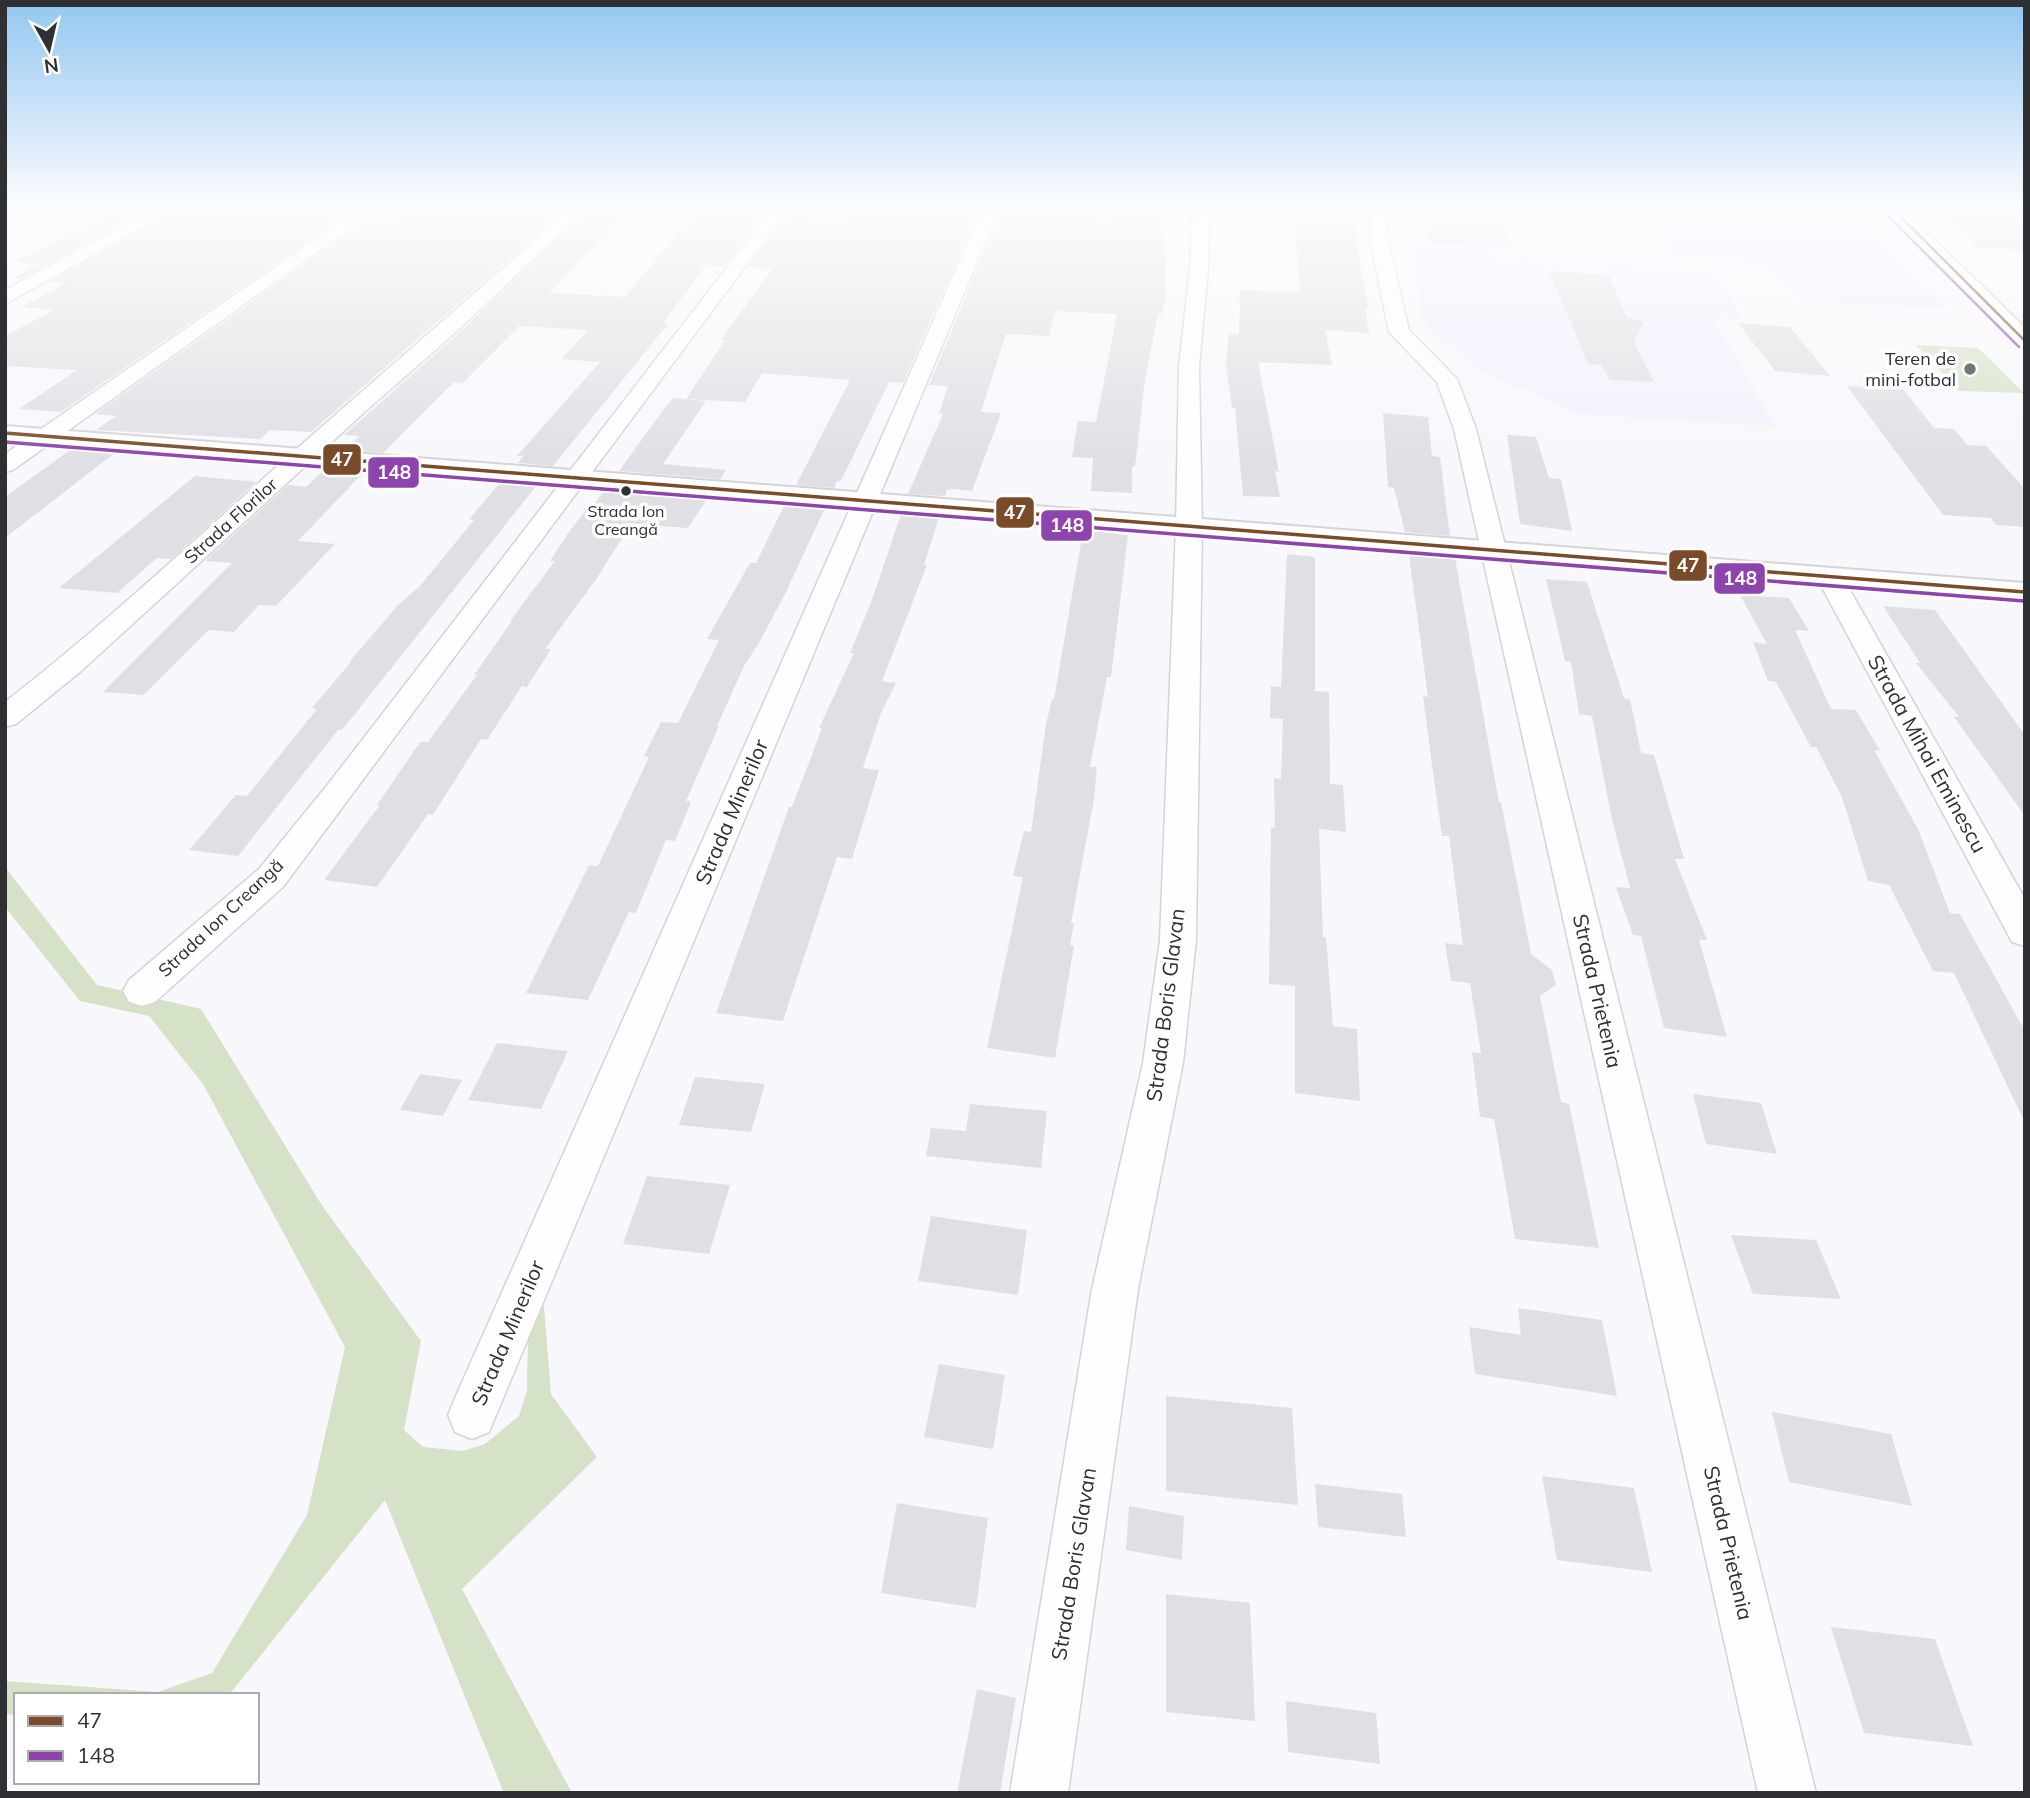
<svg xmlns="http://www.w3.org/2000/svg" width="2030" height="1798" font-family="Mulish,sans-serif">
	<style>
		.built { fill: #eff0fd }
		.industrial { fill: #f4f0fd }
		.green { fill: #d5e2c8 }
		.building { fill: #e0e0e4 }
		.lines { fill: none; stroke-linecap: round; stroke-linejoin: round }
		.minor-casing { stroke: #d4d4d8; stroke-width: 3 }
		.tertiary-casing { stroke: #d4d4d8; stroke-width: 4 }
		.minor { fill: #fefeff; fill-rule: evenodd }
		.tertiary { fill: #fefeff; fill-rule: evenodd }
		.bus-1-far1-casing { stroke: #fff; stroke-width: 5 }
		.bus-1-casing { stroke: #fff; stroke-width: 7 }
		.bus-2-far1-casing { stroke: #fff; stroke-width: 5 }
		.bus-2-casing { stroke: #fff; stroke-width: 7 }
		.bus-1-far1 { stroke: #7a4b2a; stroke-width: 2.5 }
		.bus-1 { stroke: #7a4b2a; stroke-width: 3.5 }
		.bus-2-far1 { stroke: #8e44ad; stroke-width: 2.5 }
		.bus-2 { stroke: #8e44ad; stroke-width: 3.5 }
		.poi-dot { fill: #75767a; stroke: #fff; stroke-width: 2.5 }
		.bus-dot { fill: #2f3034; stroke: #fff; stroke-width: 2.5 }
		.labels { text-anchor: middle; stroke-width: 7; stroke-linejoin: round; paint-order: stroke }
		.far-bus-label { font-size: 16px; fill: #2f3034; stroke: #fff }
		.far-poi-label { font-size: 18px; fill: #2f3034; stroke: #fff; text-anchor: end }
		.far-street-label { font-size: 18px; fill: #2f3034; stroke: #fff }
		.street-label { font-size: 21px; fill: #2f3034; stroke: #fff }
		.line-badge { stroke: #fff; stroke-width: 2.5 }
		.badge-label { font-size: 19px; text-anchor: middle; font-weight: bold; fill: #fff }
	</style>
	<rect width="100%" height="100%" fill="#f8f8fc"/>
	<polygon class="built" points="1635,209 1851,209 1948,309 1801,302 1771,270 1742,261 1673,256 1652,217"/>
	<polygon class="industrial" points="1424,209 1554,209 1558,219 1485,215 1496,257 1522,259 1522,256 1588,272 1586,265 1605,267 1609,264 1716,272 1743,319 1713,318 1775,426 1577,414 1477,368 1425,327 1409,246 1397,213 1419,215 1419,211"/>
	<g class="green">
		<polygon points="1916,345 1978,348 2024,393 1959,391"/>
		<polygon points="5,867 97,985 201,1009 323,1207 421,1341 404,1430 423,1447 463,1451 485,1444 519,1416 527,1390 528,1330 543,1295 551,1394 597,1457 462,1589 572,1793 504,1793 385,1500 229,1695 16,1695 16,1716 5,1713 5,1681 158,1692 212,1673 307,1515 345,1347 203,1084 149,1016 80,1001 5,907"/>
	</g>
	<g class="building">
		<polygon points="115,209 150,209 20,279 13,278 40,264 15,262"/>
		<polygon points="177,209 343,217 61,412 19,409 77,370 5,366 5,336 54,310 22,307 67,283 51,281"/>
		<polygon points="427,209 566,209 311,432 270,430 260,439 96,430 116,416 95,414 368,219 389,220 403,210 427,211"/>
		<polygon points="588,209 637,209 590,250 549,293 625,297 694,213 765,214 725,266 706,265 663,323 668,324 553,466 518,463 523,456 517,456 600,362 562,359 588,330 519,326 463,383 454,382 383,453 345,450 359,436 344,435 459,333"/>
		<polygon points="849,209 980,209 903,383 889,382 841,481 837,481 834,488 796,485 850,380 762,373 745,402 686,399 725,340 721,340 772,269 748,267 787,215 848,218"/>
		<polygon points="1002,209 1047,209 1045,214 1109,217 1109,214 1135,215 1135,210 1164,212 1166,305 1163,305 1162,314 1158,313 1145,380 1135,466 1132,466 1132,493 1091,491 1093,458 1072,457 1078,421 1096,422 1117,314 1056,311 1049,336 1006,334 981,412 1001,413 972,491 952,489 947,490 945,496 908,494 943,414 939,413 948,386 929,385"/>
		<polygon points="1932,209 2015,209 2025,216 2025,250 1979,249"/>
		<polygon points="1424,216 1500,219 1512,247 1432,244"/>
		<polygon points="1320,217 1352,219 1368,308 1365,308 1369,333 1325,330 1332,365 1258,362 1279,472 1275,471 1280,497 1243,496 1235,408 1232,408 1226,364 1229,333 1239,334 1240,290 1300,293 1295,222 1321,223"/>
		<polygon points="1549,271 1609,275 1627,317 1644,322 1634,342 1654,382 1610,380 1601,365 1588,364"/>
		<polygon points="1738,323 1790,327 1830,376 1775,371"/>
		<polygon points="1847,386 1903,389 1934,428 1954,429 1967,445 1986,446 2025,489 2025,527 1996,525 1991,518 1943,515"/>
		<polygon points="672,398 706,401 663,464 726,470 720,479 619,471"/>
		<polygon points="1383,413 1428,417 1432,456 1440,457 1450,536 1405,532 1394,488 1388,487"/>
		<polygon points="1507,435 1536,437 1549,478 1561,479 1572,531 1520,524"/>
		<polygon points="73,448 116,452 5,538 5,497"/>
		<polygon points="326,468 365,471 298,541 335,544 276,606 259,605 234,632 209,630 144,695 103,692 232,563 205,561 288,485 306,487"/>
		<polygon points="195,476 256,482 171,559 157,558 117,593 59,588"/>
		<polygon points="501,482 537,485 342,730 338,730 238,856 189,850 236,795 247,796 317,709 312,708 351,662 349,662 399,604 420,586 474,520 469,519"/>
		<polygon points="605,490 707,499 688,528 631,524 597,578 545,649 551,649 527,687 522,686 487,740 481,739 433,815 428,814 377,887 324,880 380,805 377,805 420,742 428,742 477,675 474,675 512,621 510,621 555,561 550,561 569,532 591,503 595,503"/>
		<polygon points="784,506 825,508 785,594 759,643 744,666 717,726 719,726 686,801 691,802 675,841 666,840 636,913 629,912 588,1000 526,993 589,865 598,866 649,757 644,756 661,722 678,723 719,640 707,639 750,563 756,563"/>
		<polygon points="901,514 939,517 924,565 927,565 882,681 896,683 881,713 863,768 879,770 852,859 837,857 783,1021 716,1013 789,807 792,807 822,728 819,728 854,653 850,653 872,600"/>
		<polygon points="1089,531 1128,535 1111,677 1107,677 1090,767 1097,767 1094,799 1071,923 1074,923 1070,945 1074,946 1055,1058 987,1048 1023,877 1013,876 1024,831 1031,832 1046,724 1052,699 1054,699 1082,537 1088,538"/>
		<polygon points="1287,554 1315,557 1315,691 1329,692 1330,784 1343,785 1346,832 1319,829 1323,937 1326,937 1333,1026 1357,1029 1360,1101 1295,1093 1295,986 1269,984 1271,827 1275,828 1274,778 1281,779 1283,719 1270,718 1271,686 1281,687"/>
		<polygon points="1409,555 1455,558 1499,802 1501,802 1531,954 1552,970 1556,985 1540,996 1561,1102 1569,1104 1599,1248 1515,1239 1494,1119 1480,1117 1472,1052 1481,1053 1470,983 1451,981 1445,943 1463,945 1449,836 1442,836 1432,765 1423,696 1428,697"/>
		<polygon points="1546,579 1587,582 1624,698 1630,699 1641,753 1654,755 1684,859 1675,859 1707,940 1699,940 1727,1037 1664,1028 1641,936 1633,935 1616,887 1630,888 1611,815 1592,716 1579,714 1571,662 1565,661"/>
		<polygon points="1740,595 1789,598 1809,631 1795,630 1831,709 1856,710 1880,751 1874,750 1918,829 1950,913 1960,914 2025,1031 2025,1123 1954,973 1933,971 1889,885 1868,881 1842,797 1816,747 1811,747 1776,682 1768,681 1753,642 1767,644"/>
		<polygon points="1883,606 1935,610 2025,735 2025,816 1954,717 1959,717 1916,663 1920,663"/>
		<polygon points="497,1043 568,1051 541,1109 468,1100"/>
		<polygon points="420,1074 462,1080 443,1116 400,1110"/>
		<polygon points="695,1077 765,1084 751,1132 679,1125"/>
		<polygon points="1693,1094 1761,1103 1777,1154 1706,1144"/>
		<polygon points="970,1104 1047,1111 1041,1168 926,1156 931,1128 966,1131"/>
		<polygon points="647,1176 730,1185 709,1254 623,1244"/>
		<polygon points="931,1216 1027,1230 1018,1295 918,1281"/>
		<polygon points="1731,1235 1816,1240 1841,1299 1753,1294"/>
		<polygon points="1518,1308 1602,1320 1617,1396 1475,1374 1469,1327 1521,1335"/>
		<polygon points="939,1364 1005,1375 993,1449 924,1437"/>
		<polygon points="1166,1396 1292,1408 1298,1505 1166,1491"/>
		<polygon points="1772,1412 1891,1434 1912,1506 1789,1482"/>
		<polygon points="1542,1476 1634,1488 1652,1572 1557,1560"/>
		<polygon points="1315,1484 1402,1494 1406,1537 1318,1527"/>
		<polygon points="897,1503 988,1518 976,1608 881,1593"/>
		<polygon points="1129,1506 1184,1516 1182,1560 1126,1550"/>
		<polygon points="1166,1594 1250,1603 1255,1721 1166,1712"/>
		<polygon points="1831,1627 1935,1639 1973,1746 1864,1733"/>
		<polygon points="977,1689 1016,1698 1000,1793 957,1793"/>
		<polygon points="1286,1701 1376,1713 1380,1764 1288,1752"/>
	</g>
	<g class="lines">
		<g class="minor-casing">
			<g id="minor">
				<polygon points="155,209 175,209 5,304 5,290"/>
				<polygon points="359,209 377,209 13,470 5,472 5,454"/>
				<path d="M569 209H586L457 331 369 408 80 672 16 724 5 727V702C99 629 186 548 274 469 372 382 472 297 569 209Z"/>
				<polygon points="772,209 788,209 283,887 155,1002 142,1006 129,1002 123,991 129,980 259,869 329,783"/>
				<polygon points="983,209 999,209 489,1432 472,1439 455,1432 448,1415 455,1398"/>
				<polygon points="1193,209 1209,209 1208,269 1199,366 1202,527 1196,940 1183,1063 1138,1289 1068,1793 1010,1793 1092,1289 1143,1063 1160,940 1176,527 1179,366 1190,269"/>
				<polygon points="1369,209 1385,209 1389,244 1409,330 1457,379 1476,429 1816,1793 1758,1793 1454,429 1437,382 1389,332 1371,244"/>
				<polygon points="1829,568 1838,570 1842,576 2025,899 2025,946 2012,942 1816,576 1820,570"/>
			</g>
		</g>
		<g class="tertiary-casing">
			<g id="tertiary">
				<polygon points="1884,209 1903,209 2025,328 2025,348 2017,346"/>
				<polygon points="5,426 2025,583 2025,601 5,440"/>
			</g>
		</g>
		<use href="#minor" class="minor"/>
		<use href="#tertiary" class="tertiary"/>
		<g class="bus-1-far1-casing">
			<polyline id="bus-1-far1" points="1893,209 2025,341"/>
		</g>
		<g class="bus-1-casing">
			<polyline id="bus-1" points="5,433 2025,592"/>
		</g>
		<g class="bus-2-far1-casing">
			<polyline id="bus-2-far1" points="1887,215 2019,347"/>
		</g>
		<g class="bus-2-casing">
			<polyline id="bus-2" points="5,442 2024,601"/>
		</g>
		<use href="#bus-1-far1" class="bus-1-far1"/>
		<use href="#bus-1" class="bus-1"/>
		<use href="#bus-2-far1" class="bus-2-far1"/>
		<use href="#bus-2" class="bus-2"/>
	</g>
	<linearGradient id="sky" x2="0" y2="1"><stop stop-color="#93c7f0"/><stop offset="0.45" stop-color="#fcfcfe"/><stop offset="1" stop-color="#fcfcfe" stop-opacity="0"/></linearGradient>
	<rect width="2030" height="460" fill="url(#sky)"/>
	<circle class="poi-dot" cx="1970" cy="369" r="7"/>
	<circle class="bus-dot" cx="626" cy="491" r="6"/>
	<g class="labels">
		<g class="far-bus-label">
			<text x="626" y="517">Strada Ion<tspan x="626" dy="18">Creangă</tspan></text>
		</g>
		<g class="far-poi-label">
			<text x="1956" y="365">Teren de<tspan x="1956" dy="21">mini-fotbal</tspan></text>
		</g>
		<g class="far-street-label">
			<text transform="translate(231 521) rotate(-42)" y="6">Strada Florilor</text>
			<text transform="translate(221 918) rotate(-43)" y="6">Strada Ion Creangă</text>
		</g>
		<g class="street-label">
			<text transform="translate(1927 754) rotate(61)" y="7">Strada Mihai Eminescu</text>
			<text transform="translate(732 812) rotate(-67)" y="7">Strada Minerilor</text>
			<text transform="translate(1597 991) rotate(77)" y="7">Strada Prietenia</text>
			<text transform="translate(1166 1005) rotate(-83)" y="7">Strada Boris Glavan</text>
			<text transform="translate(508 1333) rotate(-67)" y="7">Strada Minerilor</text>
			<text transform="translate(1728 1543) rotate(77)" y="7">Strada Prietenia</text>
			<text transform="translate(1074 1564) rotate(-81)" y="7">Strada Boris Glavan</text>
		</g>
	</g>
	<g class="line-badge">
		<rect x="322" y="443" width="40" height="33" rx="7" fill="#7a4b2a"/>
		<rect x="367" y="456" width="53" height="33" rx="7" fill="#8e44ad"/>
		<rect x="995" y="496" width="40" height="33" rx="7" fill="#7a4b2a"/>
		<rect x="1040" y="509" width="53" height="33" rx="7" fill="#8e44ad"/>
		<rect x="1668" y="549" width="40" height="33" rx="7" fill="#7a4b2a"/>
		<rect x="1713" y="562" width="53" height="33" rx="7" fill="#8e44ad"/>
	</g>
	<g class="badge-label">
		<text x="342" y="466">47</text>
		<text x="394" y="479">148</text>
		<text x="1015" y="519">47</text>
		<text x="1067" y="532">148</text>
		<text x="1688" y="572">47</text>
		<text x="1740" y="585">148</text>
	</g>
	<rect width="2030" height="1798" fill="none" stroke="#2f3034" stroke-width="14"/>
	<rect x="14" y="1693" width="245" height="91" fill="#ffffff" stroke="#acacae" stroke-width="2"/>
	<rect x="28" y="1716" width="35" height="10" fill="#7a4b2a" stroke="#acacae" stroke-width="2"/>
	<text x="77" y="1728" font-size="21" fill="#2f3034">47</text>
	<rect x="28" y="1751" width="35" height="10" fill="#8e44ad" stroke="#acacae" stroke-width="2"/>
	<text x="77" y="1763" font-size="21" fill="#2f3034">148</text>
	<g transform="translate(49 49) rotate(172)" stroke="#ffffff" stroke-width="5" paint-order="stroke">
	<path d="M0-5L12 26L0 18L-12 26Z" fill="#2f3034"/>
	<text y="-10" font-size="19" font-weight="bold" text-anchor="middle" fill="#2f3034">N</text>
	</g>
</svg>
